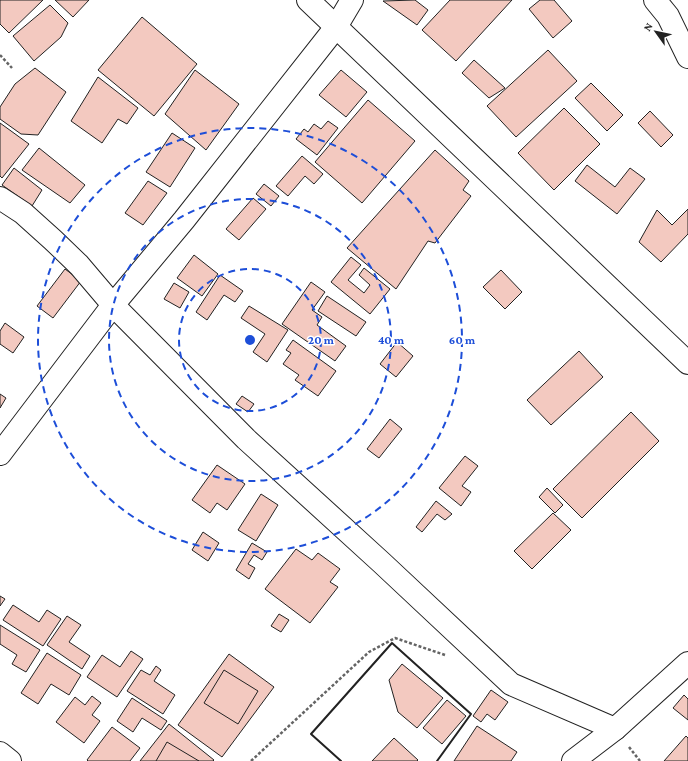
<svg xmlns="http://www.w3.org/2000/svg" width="688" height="761" font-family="'Crimson Pro',serif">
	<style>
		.building { fill: #f3c9c0; stroke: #222 }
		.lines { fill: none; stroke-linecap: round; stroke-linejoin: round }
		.minor-casing { stroke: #222; stroke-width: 24 }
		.path { stroke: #646464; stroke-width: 2.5; stroke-dasharray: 3 2; stroke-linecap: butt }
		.minor { stroke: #fff; stroke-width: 22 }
		.wall { stroke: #222; stroke-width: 2 }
		.ring { fill: none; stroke: #1d4ed8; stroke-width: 2; stroke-dasharray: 7 5 }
		.centre { fill: #1d4ed8; stroke: #fff; stroke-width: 2 }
		.ring-label { font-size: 12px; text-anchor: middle; font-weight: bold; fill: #1d4ed8; stroke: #fff; stroke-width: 3; stroke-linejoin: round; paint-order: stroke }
	</style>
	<rect width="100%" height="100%" fill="#fff"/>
	<g class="building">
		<polygon points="0,0 43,0 9,33 0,24"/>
		<polygon points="55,0 89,0 73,17"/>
		<polygon points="415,0 428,10 417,25 383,1"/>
		<polygon points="450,0 512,0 456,61 422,30"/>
		<polygon points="540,0 554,0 572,21 553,38 529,9"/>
		<polygon points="50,5 68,23 61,37 34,61 13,36"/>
		<polygon points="142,17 197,64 154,116 98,70"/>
		<polygon points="548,50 577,81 516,137 487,106"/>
		<polygon points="474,60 505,88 489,98 462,73"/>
		<polygon points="35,68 66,92 38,135 21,134 0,119 0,107 15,84"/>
		<polygon points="195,70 239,104 206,150 165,114"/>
		<polygon points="341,70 367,92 346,117 319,95"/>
		<polygon points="98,77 138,108 127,124 118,119 102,143 71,121"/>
		<polygon points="591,83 623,115 607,131 575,98"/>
		<polygon points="368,100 415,141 362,203 315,162"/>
		<polygon points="564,108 600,144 554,190 518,153"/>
		<polygon points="650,111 673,135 661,147 638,123"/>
		<polygon points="328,121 338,128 317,155 296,139 304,129 308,132 314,124 321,129"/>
		<polygon points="0,123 29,144 2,178 0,176"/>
		<polygon points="172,133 195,148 170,187 146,172"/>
		<polygon points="39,148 85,185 70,203 22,170"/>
		<polygon points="435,150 469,181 463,190 471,196 435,243 428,241 396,289 347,248"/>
		<polygon points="302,156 323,174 314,184 305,176 288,196 276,186"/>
		<polygon points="587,165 615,187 630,168 645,179 617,214 575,181"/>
		<polygon points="14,168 42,190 32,206 2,185"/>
		<polygon points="148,181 167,193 143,225 125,213"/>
		<polygon points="264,184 279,196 271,206 256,194"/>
		<polygon points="253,198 266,209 239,240 226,229"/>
		<polygon points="688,209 688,234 661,262 639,242 657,210 672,225"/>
		<polygon points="194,255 218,274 202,296 177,278"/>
		<polygon points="351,257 361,265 348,280 364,293 370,285 359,275 364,268 390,289 370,314 331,282"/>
		<polygon points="65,269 81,281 53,318 37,306"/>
		<polygon points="501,270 522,292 505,309 483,287"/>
		<polygon points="220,275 243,291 235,302 224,295 207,320 196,312"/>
		<polygon points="311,282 325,292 312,310 322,317 317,325 346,346 335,361 282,324"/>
		<polygon points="174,283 189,292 180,308 164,299"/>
		<polygon points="327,296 366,322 356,336 318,311"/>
		<polygon points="249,306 288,330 267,362 253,352 265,334 241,318"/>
		<polygon points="5,323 24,337 13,353 0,344 0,331"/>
		<polygon points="293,340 336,371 318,396 295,380 299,375 283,364 291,353 286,350"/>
		<polygon points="397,342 413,356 396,377 380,364"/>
		<polygon points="579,351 603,377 551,425 527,400"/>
		<polygon points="0,394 6,398 0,408"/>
		<polygon points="242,396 254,404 248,412 236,404"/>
		<polygon points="631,412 659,441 582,518 553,489"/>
		<polygon points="390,419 402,429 379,458 367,449"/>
		<polygon points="465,456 478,466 462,486 471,492 461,506 439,488"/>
		<polygon points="217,465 245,484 227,510 217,503 210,513 192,500"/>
		<polygon points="547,488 563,505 555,513 539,497"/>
		<polygon points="261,494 278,505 256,541 238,530"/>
		<polygon points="436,501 452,514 445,520 437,514 422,532 416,527"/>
		<polygon points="553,513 571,530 532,569 514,551"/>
		<polygon points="203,532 219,543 208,561 192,550"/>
		<polygon points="252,543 267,552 262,560 254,555 248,564 255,568 249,579 236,570"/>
		<polygon points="296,549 312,560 318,553 340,569 330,582 338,587 310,623 265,589"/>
		<polygon points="0,596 5,599 0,606"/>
		<polygon points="13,605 39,622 47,610 61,619 43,646 3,620"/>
		<polygon points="279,614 289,620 281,632 271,626"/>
		<polygon points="67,616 81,625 69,642 90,656 82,669 47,645"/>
		<polygon points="0,625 40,650 26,672 12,664 17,655 0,644"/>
		<polygon points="131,651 143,659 117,697 87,677 102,655 120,667"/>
		<polygon points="47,653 81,675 69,695 51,684 38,704 21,693"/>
		<polygon points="229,654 274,687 222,757 178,725"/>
		<polygon points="402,664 443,698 417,728 398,712 389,680"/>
		<polygon points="156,666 161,670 154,681 175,695 163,714 127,691 141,670 150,675"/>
		<polygon points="224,670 258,691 238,724 204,703"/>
		<polygon points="491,690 508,702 495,720 487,714 481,722 473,716"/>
		<polygon points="684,695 688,699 688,720 673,708"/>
		<polygon points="92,696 101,703 92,715 100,721 84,743 56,722 75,697 85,705"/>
		<polygon points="132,698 167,721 161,730 142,718 133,732 117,721"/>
		<polygon points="447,700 466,716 442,744 423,728"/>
		<polygon points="169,724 214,760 213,761 140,761"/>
		<polygon points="477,726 517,752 511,761 454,761"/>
		<polygon points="112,727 140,748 130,761 88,761 87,760"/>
		<polygon points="686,736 688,738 688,761 664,761"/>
		<polygon points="394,738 418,760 417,761 372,761"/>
		<polygon points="167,742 199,761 156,761"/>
	</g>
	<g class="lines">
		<g class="minor-casing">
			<g id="minor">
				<polyline points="308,0 688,363"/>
				<polyline points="655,0 668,16 688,57"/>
				<polyline points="0,198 23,213 53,240 79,265 113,305 246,439 382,563 511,684 615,729"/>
				<polyline points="0,454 113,305 184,220 336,27 352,0"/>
				<polyline points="0,753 10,761"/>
				<polyline points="573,761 615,729 688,663"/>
			</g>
		</g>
		<g class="path">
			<polyline points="0,55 12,68"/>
			<polyline points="629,747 640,761"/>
			<polyline points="251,761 369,652 395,638 445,655"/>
		</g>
		<use href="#minor" class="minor"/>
		<polyline class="wall" points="341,761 311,734 392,643 471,714 437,761"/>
	</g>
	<g class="ring">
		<circle cx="250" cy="340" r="71"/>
		<circle cx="250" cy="340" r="141"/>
		<circle cx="250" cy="340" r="212"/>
	</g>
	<circle cx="250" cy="340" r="6" class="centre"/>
	<g class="ring-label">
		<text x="321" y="344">20 m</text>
		<text x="391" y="344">40 m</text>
		<text x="462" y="344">60 m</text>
	</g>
	<g transform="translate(656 32) rotate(303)" stroke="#ffffff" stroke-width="3" paint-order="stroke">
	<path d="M0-3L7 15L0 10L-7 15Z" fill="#222222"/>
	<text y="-6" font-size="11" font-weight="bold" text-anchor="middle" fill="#222222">N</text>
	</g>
</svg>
